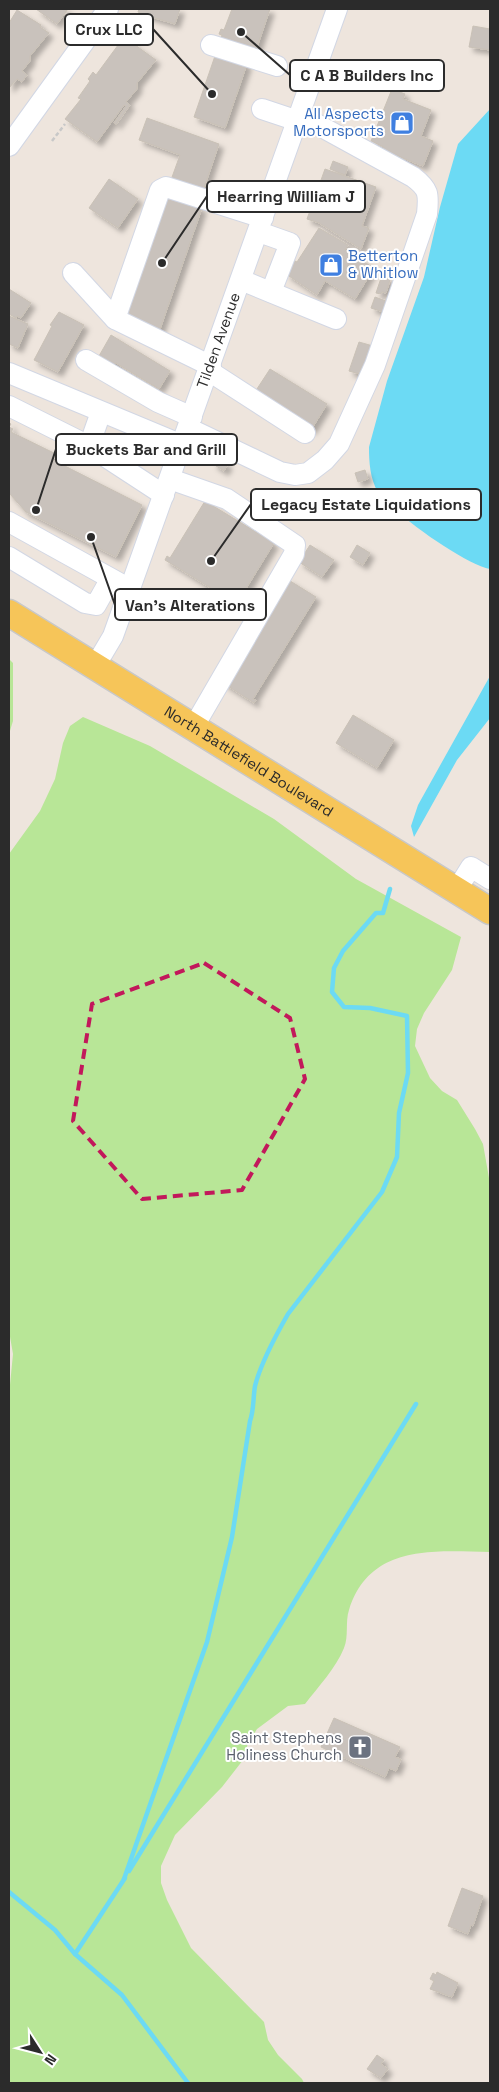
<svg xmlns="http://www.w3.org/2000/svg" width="499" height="2092" font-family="'Space Grotesk',sans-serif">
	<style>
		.green { fill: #b8e697 }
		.water { fill: #6cdaf4 }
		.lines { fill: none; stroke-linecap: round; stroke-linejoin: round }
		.stream { stroke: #6cdaf4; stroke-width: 4.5 }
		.building { fill: #c9c2bc; stroke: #c9c1b6; filter: url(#shadow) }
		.minor-casing { stroke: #d2d7e4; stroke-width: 22 }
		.major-casing { stroke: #c8c8c8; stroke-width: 29 }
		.path { stroke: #c8c8c8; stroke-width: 2.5; stroke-dasharray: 4 2.5; stroke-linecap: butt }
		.minor { stroke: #fff; stroke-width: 20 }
		.major { stroke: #f6c559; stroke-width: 26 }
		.marked { fill: none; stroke: #c2185b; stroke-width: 4; stroke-dasharray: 10 6; stroke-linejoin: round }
		.labels { text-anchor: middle; stroke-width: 4; stroke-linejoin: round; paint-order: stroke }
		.shop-label { font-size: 15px; fill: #366cbe; stroke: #fff; text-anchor: end }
		.street-label { font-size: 15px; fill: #2b2b2b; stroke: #fff }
		.worship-label { font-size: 15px; fill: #5b616d; stroke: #fff; text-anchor: end }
		.leader { fill: none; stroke: #2b2b2b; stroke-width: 2 }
		.callout-dot { fill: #2b2b2b; stroke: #fff; stroke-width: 2 }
		.callout { fill: #fff; stroke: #2b2b2b; stroke-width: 2 }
		.callout-label { font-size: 16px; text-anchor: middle; font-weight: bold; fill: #2b2b2b }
	</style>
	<defs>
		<filter id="shadow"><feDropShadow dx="4.5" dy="4.5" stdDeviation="2.5" flood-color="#0004"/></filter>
	</defs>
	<rect width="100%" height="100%" fill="#eee5dd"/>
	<g class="green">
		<polygon points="9,659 13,663 13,721 9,734"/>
		<path d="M83 717 150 746 274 819 356 879 461 937 452 970 424 1013 417 1029 415 1046 430 1078 442 1091 457 1100 475 1129 483 1144 489 1178 490 1552C435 1551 370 1543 349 1610 345 1622 349 1636 344 1648 336 1668 318 1687 305 1704L288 1706 257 1729 248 1743 243 1760 222 1787 175 1835 161 1866V1883L167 1900 191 1948 264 2022 268 2040 278 2055 302 2079 304 2083H9V1395L13 1354 9 1331V854L40 811 55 779 63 743 70 726Z"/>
	</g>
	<g class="water">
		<path d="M490 109V569C464 564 394 514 378 492 370 479 369 462 369 447L387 381 424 277 440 207 458 144Z"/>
		<polygon points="490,676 490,718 457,760 414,837 411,826 418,805"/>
	</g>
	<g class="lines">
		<g class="stream">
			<polyline points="129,1871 416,1404"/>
			<path d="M124 1879 207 1642 232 1537 250 1421C254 1410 253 1398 255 1386 261 1362 276 1335 288 1314L382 1192 397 1157 399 1113 408 1073 407 1016 370 1008 344 1007 332 992 334 968 343 951 376 913H383L390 889"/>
			<polyline points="9,1892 55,1930 75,1954 122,1995 188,2083"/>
			<polyline points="75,1954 125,1878"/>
		</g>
	</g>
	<g class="building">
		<polygon points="36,9 68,9 57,24"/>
		<polygon points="139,9 180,9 175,24 148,16 138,12"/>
		<polygon points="232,9 270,9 255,53 220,41 222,35 219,34 221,29 224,30"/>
		<polygon points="17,10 41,25 40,27 49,33 30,56 30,61 22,71 27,75 22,82 17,79 9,88 9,23"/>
		<polygon points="473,26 490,29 490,50 469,47"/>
		<polygon points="124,37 156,60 137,83 137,89 126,102 130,105 116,125 114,123 126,106 124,105 97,142 65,119 81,99 78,98 90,81 88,79 93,72 96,75"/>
		<polygon points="216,53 247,64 225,128 194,117"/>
		<polygon points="392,89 405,94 403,99 431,110 421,136 433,141 423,166 383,150 384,147 371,141"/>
		<polygon points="147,118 219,144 203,191 171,180 180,155 139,140"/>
		<polygon points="333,161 348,167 345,175 330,169"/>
		<polygon points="325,169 376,187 362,226 369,228 361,249 319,223 307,219"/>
		<polygon points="109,179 138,199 118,228 89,208"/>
		<polygon points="166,195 202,208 159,332 123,319"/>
		<polygon points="319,228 348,245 345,250 374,268 355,299 325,281 317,295 286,274 295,261 297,262"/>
		<polygon points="382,275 390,280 386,293 382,292 381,294 376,293"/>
		<polygon points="9,289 31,303 21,318 17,316 16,318 9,314"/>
		<polygon points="375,297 386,301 383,312 371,308"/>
		<polygon points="59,312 84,325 58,372 34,360 52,326 50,325"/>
		<polygon points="9,316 28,324 18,348 9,344"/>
		<polygon points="111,335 170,371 159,389 116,363 114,365 99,356"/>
		<polygon points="359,342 373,346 363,375 349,371"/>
		<polygon points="270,369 327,404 311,430 253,395"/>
		<polygon points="9,423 11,424 9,427 13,429 11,432 56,454 53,460 142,505 116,557 26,512 9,493"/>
		<polygon points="216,458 228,464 224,471 213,464"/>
		<polygon points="365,470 368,479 358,482 355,473"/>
		<polygon points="205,501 274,543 239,600 242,602 240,606 165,560 167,556 170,558"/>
		<polygon points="310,545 334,560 322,577 299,562"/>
		<polygon points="357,545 370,553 363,565 350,557"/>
		<polygon points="287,579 316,597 253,699 256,700 254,703 223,683"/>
		<polygon points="353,715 394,740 377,768 336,743"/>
		<polygon points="334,1718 400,1747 395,1757 401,1759 396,1771 389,1768 385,1777 321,1747"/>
		<polygon points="462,1888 483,1896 473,1926 471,1925 468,1934 448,1926"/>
		<polygon points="437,1972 458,1983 452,1997 430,1989 434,1981 430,1979 433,1973 436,1975"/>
		<polygon points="377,2055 384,2060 381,2064 388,2069 381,2078 367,2069"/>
	</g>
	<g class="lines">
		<g class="minor-casing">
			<g id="minor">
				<polyline points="211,45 277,66"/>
				<polyline points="262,109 298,121"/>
				<polyline points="9,146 108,9"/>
				<polyline points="259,232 290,243 271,292"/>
				<polyline points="73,273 115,319 211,366"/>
				<polyline points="241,280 336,319"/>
				<polyline points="115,319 160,190 166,187 263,218"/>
				<polyline points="86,360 158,402 192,417"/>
				<polyline points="209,371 305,433"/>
				<polyline points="9,373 182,445"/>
				<polyline points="9,406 89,446"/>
				<polyline points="101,412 89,446 164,495"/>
				<path d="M188 428 280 472 295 475 308 473 325 460 339 444 375 365 427 214C429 194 429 189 413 177L300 115"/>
				<polyline points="170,479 227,499 295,545 294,554 193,728"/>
				<polyline points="9,522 130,589"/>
				<polyline points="9,557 85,603 96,605 110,580"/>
				<path id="s1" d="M94 668 113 636 337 9"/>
				<polyline points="456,891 471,867 490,879"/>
			</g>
		</g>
		<g class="major-casing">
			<g id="major">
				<path id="s2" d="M9 613 490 911"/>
			</g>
		</g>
		<polyline class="path" points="52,141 65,124"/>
		<use href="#minor" class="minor"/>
		<use href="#major" class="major"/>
	</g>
	<path class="marked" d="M204 963 290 1018 305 1079 242 1190 142 1199 73 1121 92 1004Z"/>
	<defs>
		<g id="shop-square" transform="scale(1.25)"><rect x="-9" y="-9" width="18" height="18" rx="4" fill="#3f7fe0" stroke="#fff"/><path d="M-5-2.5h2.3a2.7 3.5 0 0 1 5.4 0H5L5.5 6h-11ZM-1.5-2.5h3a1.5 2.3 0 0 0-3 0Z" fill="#fff"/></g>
		<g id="church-square" transform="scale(1.25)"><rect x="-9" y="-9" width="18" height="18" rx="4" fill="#6b7280" stroke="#fff"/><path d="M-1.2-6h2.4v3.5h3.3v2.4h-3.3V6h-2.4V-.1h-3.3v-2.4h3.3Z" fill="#fff"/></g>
	</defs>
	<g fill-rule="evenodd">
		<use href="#shop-square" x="402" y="123"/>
		<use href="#shop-square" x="331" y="265"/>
		<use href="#church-square" x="360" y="1747"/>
	</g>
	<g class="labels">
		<g class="shop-label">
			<text x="384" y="119">All Aspects<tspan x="384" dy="17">Motorsports</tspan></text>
			<text x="348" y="261" text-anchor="start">Betterton<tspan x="348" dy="17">&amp; Whitlow</tspan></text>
		</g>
		<g class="street-label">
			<text dy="5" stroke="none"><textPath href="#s1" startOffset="351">Tilden Avenue</textPath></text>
			<text dy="5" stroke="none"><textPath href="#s2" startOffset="282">North Battlefield Boulevard</textPath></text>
		</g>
		<g class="worship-label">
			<text x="342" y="1743">Saint Stephens<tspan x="342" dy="17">Holiness Church</tspan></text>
		</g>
	</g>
	<path class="leader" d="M212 94L153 29M241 32L290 75M162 263L207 196M36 510L56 449M211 561L251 504M91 537L115 605"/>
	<g class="callout-dot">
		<circle cx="212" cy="94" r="5"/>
		<circle cx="241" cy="32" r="5"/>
		<circle cx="162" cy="263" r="5"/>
		<circle cx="36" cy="510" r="5"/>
		<circle cx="211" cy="561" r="5"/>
		<circle cx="91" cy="537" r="5"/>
	</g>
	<g class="callout">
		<rect x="65" y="14" width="88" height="31" rx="5"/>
		<rect x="290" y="60" width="154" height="31" rx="5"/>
		<rect x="207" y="181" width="158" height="31" rx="5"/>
		<rect x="56" y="434" width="181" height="31" rx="5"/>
		<rect x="251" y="489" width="230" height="31" rx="5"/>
		<rect x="115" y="589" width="151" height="31" rx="5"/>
	</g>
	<g class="callout-label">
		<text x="109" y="35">Crux LLC</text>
		<text x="367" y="81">C A B Builders Inc</text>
		<text x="286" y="202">Hearring William J</text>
		<text x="146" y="455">Buckets Bar and Grill</text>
		<text x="366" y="510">Legacy Estate Liquidations</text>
		<text x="190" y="611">Van's Alterations</text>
	</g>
	<rect width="499" height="2092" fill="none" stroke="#2b2b2b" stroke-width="20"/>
	<g transform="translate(40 2052) rotate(126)" stroke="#ffffff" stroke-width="4" paint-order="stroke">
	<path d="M0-4L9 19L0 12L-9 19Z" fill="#2b2b2b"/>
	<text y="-8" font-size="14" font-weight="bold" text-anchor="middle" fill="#2b2b2b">N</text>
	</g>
</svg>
